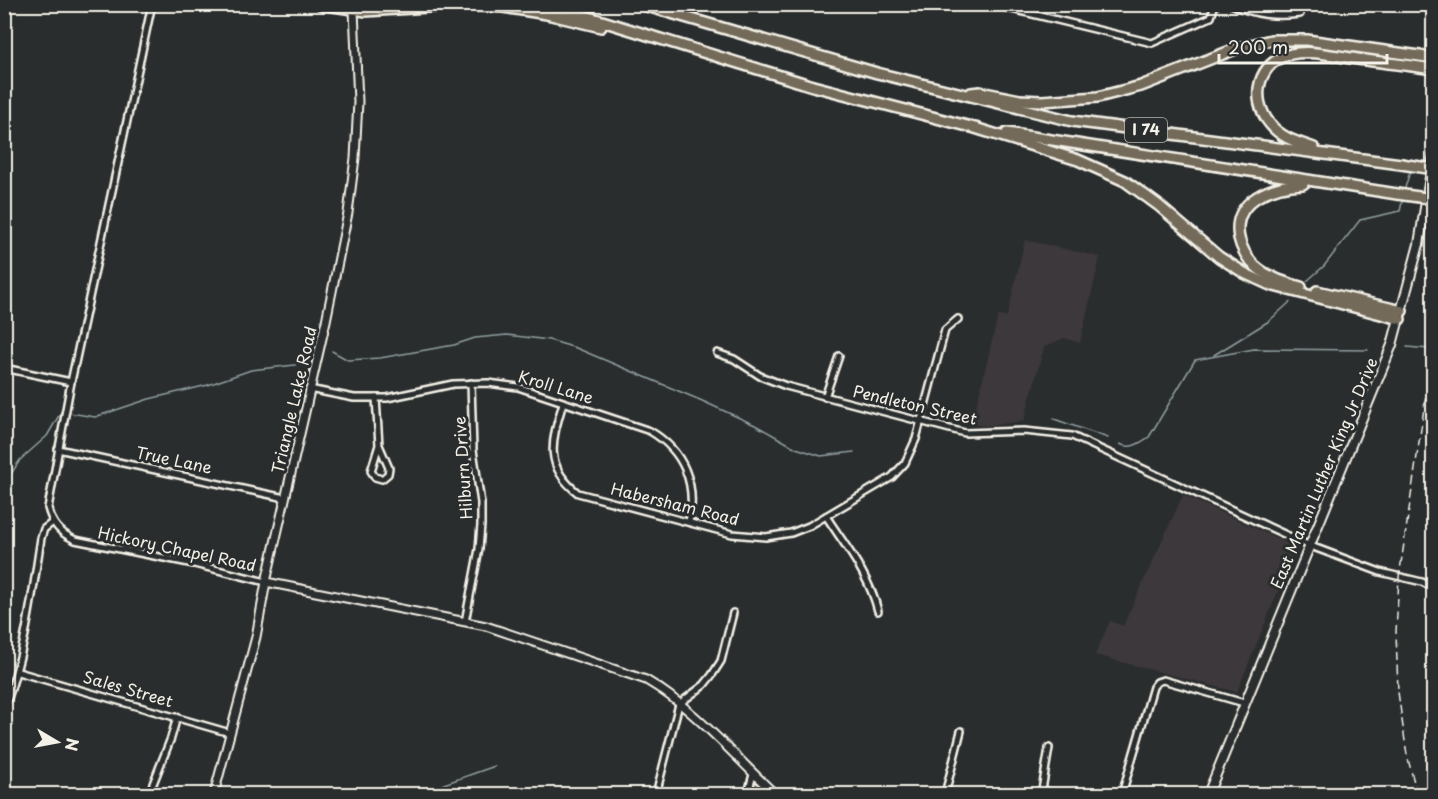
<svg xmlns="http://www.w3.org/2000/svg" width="1438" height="799" font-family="'Playpen Sans',sans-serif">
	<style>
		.built { fill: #3d393a }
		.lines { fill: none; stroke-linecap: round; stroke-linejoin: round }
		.stream { stroke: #909fa1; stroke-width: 1.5 }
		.minor-casing { stroke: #f4f1e8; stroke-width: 10 }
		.tertiary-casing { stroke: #f4f1e8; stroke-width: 11 }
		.secondary-casing { stroke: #f4f1e8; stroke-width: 12 }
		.motorway-casing { stroke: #f4f1e8; stroke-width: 14 }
		.minor { stroke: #2a2d2e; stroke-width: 5 }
		.tertiary { stroke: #2a2d2e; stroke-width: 7 }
		.secondary { stroke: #2a2d2e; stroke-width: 8 }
		.motorway { stroke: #736b5a; stroke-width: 9 }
		.rail { stroke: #f4f1e8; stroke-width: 1.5; stroke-dasharray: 9 4.5; stroke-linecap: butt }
		.motorway-bridge-casing { stroke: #f4f1e8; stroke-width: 14; stroke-linecap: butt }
		.motorway-bridge { stroke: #736b5a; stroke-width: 9 }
		.labels { text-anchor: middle; stroke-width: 6; stroke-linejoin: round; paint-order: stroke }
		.shield { fill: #2a2d2e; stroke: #b7b6b0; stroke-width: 1.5 }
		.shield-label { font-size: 15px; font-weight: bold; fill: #f4f1e8 }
		.street-label { font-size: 16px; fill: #f4f1e8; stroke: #2a2d2e }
	</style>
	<rect width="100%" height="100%" fill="#2a2d2e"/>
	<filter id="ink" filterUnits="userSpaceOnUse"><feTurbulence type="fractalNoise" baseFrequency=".0167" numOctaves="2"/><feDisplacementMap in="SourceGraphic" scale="12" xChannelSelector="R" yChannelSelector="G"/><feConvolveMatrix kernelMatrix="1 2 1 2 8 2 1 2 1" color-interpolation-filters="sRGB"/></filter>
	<g filter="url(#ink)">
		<g class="built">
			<polygon points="1025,240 1100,257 1080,343 1064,338 1044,347 1024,421 986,426 972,424 998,316 1007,317"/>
			<polygon points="1183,495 1296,547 1237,692 1095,655 1110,621 1123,626"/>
		</g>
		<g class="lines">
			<g class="stream">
				<polyline points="1404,191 1409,175 1412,170"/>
				<polyline points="1307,281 1324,266 1360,220 1400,211 1403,198"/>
				<polyline points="1407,347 1429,349"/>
				<polyline points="332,351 348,360 380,358 454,345 475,338 507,335 549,340 576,348 700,400 755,425 796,448 821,456 854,452"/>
				<polyline points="1214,355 1269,321 1290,302"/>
				<polyline points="70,413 95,417 149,399 208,385 251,370 295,365 308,351"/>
				<polyline points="1054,419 1108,438"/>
				<path d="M1120 444C1131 450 1140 443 1149 437L1195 360 1254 349 1368 350"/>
				<polyline points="4,485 20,460 47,436 61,412"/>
				<polyline points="427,794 444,784 495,766"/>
			</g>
			<g class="minor-casing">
				<g id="minor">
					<path d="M152 4 71 382 48 508C52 524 60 533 75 540L194 564 266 582"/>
					<polyline points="991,4 1152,43 1211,17 1215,4"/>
					<path d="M1231 4C1255 15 1275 17 1300 14"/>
					<polyline points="717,353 734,359 760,376 786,386 965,433 1024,431 1072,436 1308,545 1380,572 1422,582 1434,588"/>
					<polyline points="4,368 71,382"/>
					<path d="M309 389 354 398H387L453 384 488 383 518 387 650 431C684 451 697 484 689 522"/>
					<polyline points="825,397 839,356"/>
					<polyline points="376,398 379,445 389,468 388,474 382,479 375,477 371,471 379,445"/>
					<path d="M563 403C552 440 543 466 578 493L732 534 766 537 791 533 809 526 892 477 905 463 916 439 945 330 958 319"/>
					<polyline points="58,449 285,498"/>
					<path d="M826 516C846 547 869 575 878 611"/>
					<polyline points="465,622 479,549 481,525 481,503 473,450 471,383"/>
					<polyline points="18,672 230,733"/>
					<path d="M4 709C25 654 32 596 41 538L44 529 53 522"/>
					<polyline points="1042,790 1049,748"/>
					<polyline points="1042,790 1058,794"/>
					<polyline points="149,794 171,738 177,717"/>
					<polyline points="656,794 679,704 704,685 712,675 721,661 733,613"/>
					<polyline points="748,794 753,774"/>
					<polyline points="945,794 961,731"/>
					<polyline points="1033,794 1042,790"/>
					<polyline points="1122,794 1153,687 1157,682 1163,680 1244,703"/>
				</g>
			</g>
			<g class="tertiary-casing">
				<g id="tertiary">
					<path d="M266 582 486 626 646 680C693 707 735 757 775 794"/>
					<polyline points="214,794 256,637 266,582 326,321 348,213 355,158 358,102 354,10"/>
				</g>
			</g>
			<g class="secondary-casing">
				<polyline id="secondary" points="1208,794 1392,345 1419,244 1434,153"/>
			</g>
			<g class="motorway-casing">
				<g id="motorway">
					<polyline points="320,4 366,11 459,5 503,7 547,14 601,27"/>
					<polyline points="547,4 813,86 975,128 1078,160 1125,181 1158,205 1219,257 1246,274 1270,285 1400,319"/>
					<polyline points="640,4 877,73 1072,121 1401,164"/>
					<polyline points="663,4 678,11"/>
					<polyline points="971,93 980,92 1020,100 1042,101 1098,97 1141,86 1238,48 1271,40 1307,40 1434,58"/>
					<polyline points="1007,133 1397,194"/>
					<path d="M1314 148C1297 142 1281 138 1270 124 1249 98 1258 62 1291 54 1310 50 1331 55 1351 58 1378 62 1406 65 1434 69"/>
					<path d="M1301 287C1285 283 1267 277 1255 266 1247 259 1241 247 1239 238 1231 200 1273 185 1303 184"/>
					<polyline points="1317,291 1402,311"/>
				</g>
			</g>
			<use href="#minor" class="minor"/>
			<use href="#tertiary" class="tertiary"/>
			<use href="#secondary" class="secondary"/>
			<use href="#motorway" class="motorway"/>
			<polyline class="rail" points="1417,794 1407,755 1398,692 1396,632 1399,577 1434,341"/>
			<g class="motorway-bridge-casing">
				<g id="motorway-bridge">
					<polyline points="1401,164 1434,169"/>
					<polyline points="1397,194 1434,199"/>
				</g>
			</g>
			<use href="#motorway-bridge" class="motorway-bridge"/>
		</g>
	</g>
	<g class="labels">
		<rect class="shield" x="1125" y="118" width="42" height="24" rx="4.5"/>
		<g class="shield-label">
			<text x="1146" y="135">I 74</text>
		</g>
		<g class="street-label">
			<text transform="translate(556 387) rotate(17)" y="6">Kroll Lane</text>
			<text transform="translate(294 400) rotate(-77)" y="6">Triangle Lake Road</text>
			<text transform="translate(915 405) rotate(13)" y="6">Pendleton Street</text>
			<text transform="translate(174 460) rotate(12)" y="6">True Lane</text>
			<text transform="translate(463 468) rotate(-94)" y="6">Hilburn Drive</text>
			<text transform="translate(1324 473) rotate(-67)" y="6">East Martin Luther King Jr Drive</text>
			<text transform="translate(675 504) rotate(14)" y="6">Habersham Road</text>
			<text transform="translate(177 549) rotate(12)" y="6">Hickory Chapel Road</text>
			<text transform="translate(128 689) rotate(16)" y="6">Sales Street</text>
		</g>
	</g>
	<rect width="1438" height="799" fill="none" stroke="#2a2d2e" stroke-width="24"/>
	<rect x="12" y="12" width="1414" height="775" fill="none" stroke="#f4f1e8" stroke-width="2" filter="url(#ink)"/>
	<g transform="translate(57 742) rotate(100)" stroke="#2a2d2e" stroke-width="4.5" paint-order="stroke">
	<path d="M0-4.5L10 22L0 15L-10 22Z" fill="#f4f1e8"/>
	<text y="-9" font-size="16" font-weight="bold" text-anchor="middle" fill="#f4f1e8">N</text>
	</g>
	<path d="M1219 54v9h168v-9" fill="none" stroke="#f4f1e8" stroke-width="3"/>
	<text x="1228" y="54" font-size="18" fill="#f4f1e8" stroke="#2a2d2e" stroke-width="4.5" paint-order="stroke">200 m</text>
</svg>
